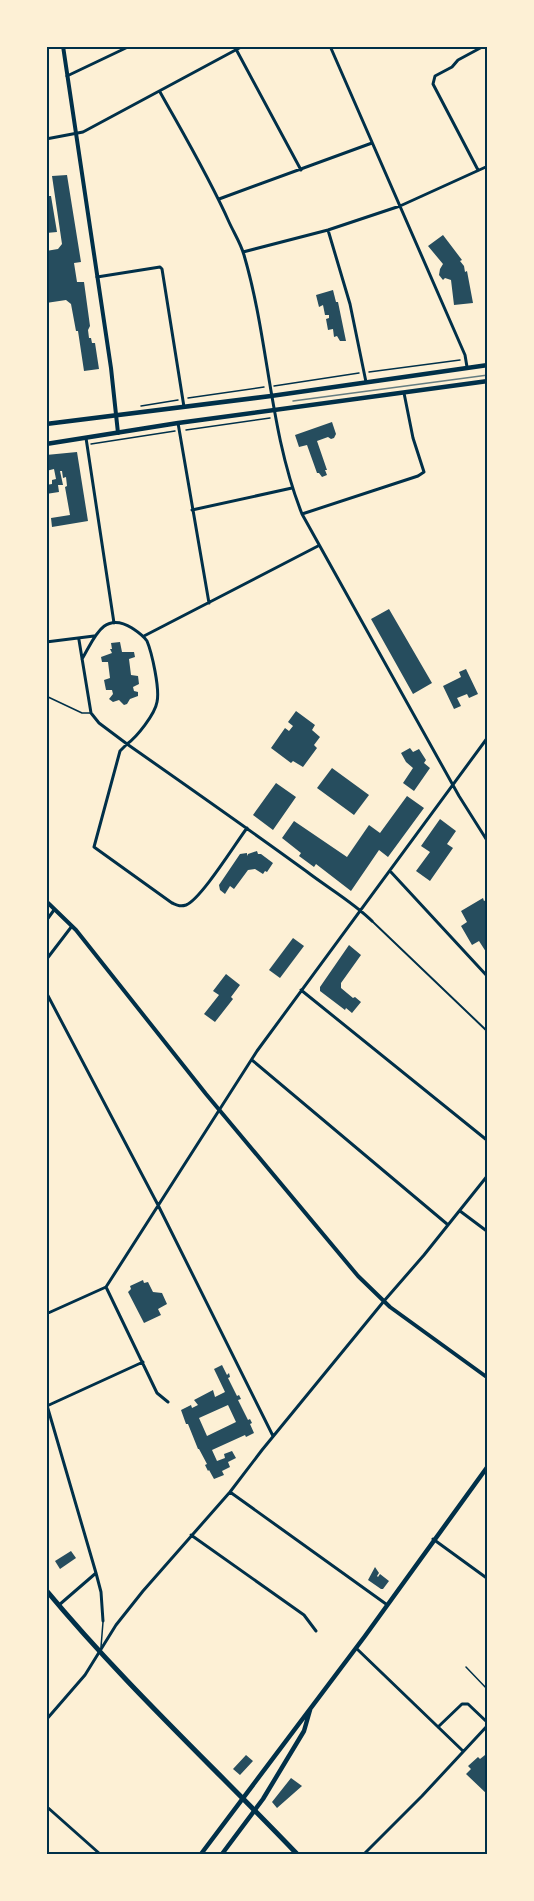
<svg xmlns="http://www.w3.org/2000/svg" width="534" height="1901" font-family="Lato,sans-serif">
  <rect width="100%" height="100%" fill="#fdf0d5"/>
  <!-- building -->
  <path fill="#264d5e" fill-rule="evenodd" d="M67,175L81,262L74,263L77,282H84L90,326L88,330L89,338H91L92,343H95L99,369L84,371L78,331H76L71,304L66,300L46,303V251L58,249L62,244L52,176Z
    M46,196H51L57,232L46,233Z
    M443,235L462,260L460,261L464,266L465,272L467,271L473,303L454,305L451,280L445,278L443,280L439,275L440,269L443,264L428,246Z
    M333,290L336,302H338L346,341H340L337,336L334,337L333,329L328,330L326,319L329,318V315H325L323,305L319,307L316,295Z
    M332,422L336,434L334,438L331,439L328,437L317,441L327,470H325L327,475L322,477L319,473H317L307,445L299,447L295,435Z
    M77,452L88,521L52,527L51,518L70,515L65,487L67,486L66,477L63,478L62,471H60L63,485H58L59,492L46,494V485L52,484V480L56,479L54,469L46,471V455Z
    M389,609L432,683L413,694L371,619Z
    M120,642L122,652H134L135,657L129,659L131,675L138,676L139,684L133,687L134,691L138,692V696L130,699L127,704L124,705L119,700L113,702L109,699L113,694L112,690H106L104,680L110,678L108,662H102L101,657L112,653L110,649H112L111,643Z
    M466,669L478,694L469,698L467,694L457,698L461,706L454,709L443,686L461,677L459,672Z
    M296,711L315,725L312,730L320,737L314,745L317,748L303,767L293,761L291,763L271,748L285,728L289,731L293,726L288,722Z
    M410,748L413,752L419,749L426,760L424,763L430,768L414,791L403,783L413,768L406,762L401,753Z
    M332,768L369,795L354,815L317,788Z
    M276,783L296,797L273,830L253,815Z
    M407,796L424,808L388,857L379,850L351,891L316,864L314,867L299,856L301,853L282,838L294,821L347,857L369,825L380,833Z
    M440,819L456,831L447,844L453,848L430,881L416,871L430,852L421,846Z
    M257,851L258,854H261L273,863L267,872L265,871L263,874L255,869L248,870L234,889L230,886L225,894L220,890L219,885L240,854L247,853V856L248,854Z
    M483,898L484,901L488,899V955L479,941L472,945L461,926L467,922L461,911Z
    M293,938L304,946L280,978L269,970Z
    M349,945L361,955L341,983V988L353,998L355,997L361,1002L352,1013L346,1008L345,1010L320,991V987Z
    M226,974L240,985L231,997L233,999L215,1022L204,1014L219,995L213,991Z
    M143,1280L144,1283L148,1282L153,1292L162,1293L167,1304L158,1309L161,1315L144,1323L128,1292L131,1289L130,1286Z
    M222,1365L227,1375L229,1373L230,1377L228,1378L237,1396L239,1395L241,1399L238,1400L248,1420L250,1419L252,1423L250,1424L254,1433L246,1437L245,1435L212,1450L217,1461L225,1458L224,1454L232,1451L236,1458L228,1462L230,1467L222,1471L224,1475L214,1479L209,1470L208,1471L205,1465L207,1464L199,1449H198L188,1424H186L181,1410L191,1405L192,1408L198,1405L194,1400L213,1390L215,1397L225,1392L214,1369ZM228,1405L236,1422L207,1436L199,1418Z
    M71,1551L76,1558L60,1569L55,1561Z
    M375,1567L379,1573L377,1576L378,1577L380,1574L389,1581L383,1589H381L368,1580Z
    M246,1755L253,1761L240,1775L233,1769Z
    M485,1755L488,1758V1795L466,1774L471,1769L468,1766L478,1757L480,1759Z
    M291,1778L302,1786L277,1808L272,1802Z"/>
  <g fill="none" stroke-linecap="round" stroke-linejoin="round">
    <!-- path -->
    <path stroke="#003049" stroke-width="1.5" d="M369,372L460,360
      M274,386L359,373
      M188,398L264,387
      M141,406L178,400
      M186,430L270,418
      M91,444L175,431"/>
    <!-- service -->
    <path stroke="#003049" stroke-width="1.5" d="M46,696L82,713H90
      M101,1647L103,1622
      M466,1667L488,1690"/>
    <!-- pedestrian -->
    <path stroke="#003049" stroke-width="2" d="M372,921L488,1032"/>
    <!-- minor -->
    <path stroke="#003049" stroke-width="3" d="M330,46L451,323L465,355L467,367
      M237,51L301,170
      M67,76L130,46
      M160,92C184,135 209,177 229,222C234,233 241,244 244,255C269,340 269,431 302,514L459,796L488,842
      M46,139L83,132L243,46
      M478,170L433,84L435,76L452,67L458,60L484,46
      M219,199L372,143
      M328,230L350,304L366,382
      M243,252L328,230L400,206L488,166
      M97,277L160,267L162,269L184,407
      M178,423L209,603
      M86,438L114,623
      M192,510L292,488
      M302,514L418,476L424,472L413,438L404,393
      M144,636L318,546
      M79,640L91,713L99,723L127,744C137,737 155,714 157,702C160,689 152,653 147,641C143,635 138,632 132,628C103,610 94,639 82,659
      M46,642L94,636
      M247,828C235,844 201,899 186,905C180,907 177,905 172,903L94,847L120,751L127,744C187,786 247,828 306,871C328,888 353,902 372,921
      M390,871L488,977
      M46,921L54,910
      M46,960L72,926
      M301,990L488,1141
      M46,992L158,1205L273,1436
      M252,1060L447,1224
      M460,1211L488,1232
      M106,1287L257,1051L488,737
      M106,1287L157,1393L168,1402
      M46,1314L106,1287
      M46,1402L96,1573L101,1592L103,1621
      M49,1405L143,1362
      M230,1492L386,1604
      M191,1535L304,1615L316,1631
      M433,1539L488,1579
      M59,1605L96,1573
      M356,1648L463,1751
      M46,1720L85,1675L116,1625L143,1591L230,1492L262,1450L384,1301L424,1255L488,1175
      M438,1727L462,1704H468L488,1723
      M46,1806L100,1854
      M364,1854L422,1796L488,1725"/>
    <!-- tertiary -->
    <path stroke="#003049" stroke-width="4" d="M63,46L111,368L118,433
      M46,901L76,930L206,1094L358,1276L390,1307L488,1378"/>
    <!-- secondary -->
    <path stroke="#003049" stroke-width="4.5" d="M46,424L271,396L488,365
      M46,444L178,423L488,381
      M201,1854L365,1636L488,1466
      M222,1854L263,1799L304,1731L310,1710"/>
    <!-- primary -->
    <path stroke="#003049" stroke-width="5" d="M46,1590C124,1684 213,1766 297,1854"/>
    <!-- tram -->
    <path stroke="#657d81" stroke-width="1.5" d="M293,401L488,375"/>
  </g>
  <!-- border -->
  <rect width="534" height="1901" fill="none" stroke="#fdf0d5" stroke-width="96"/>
  <rect x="48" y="48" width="438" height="1805" fill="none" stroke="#003049" stroke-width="2"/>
</svg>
